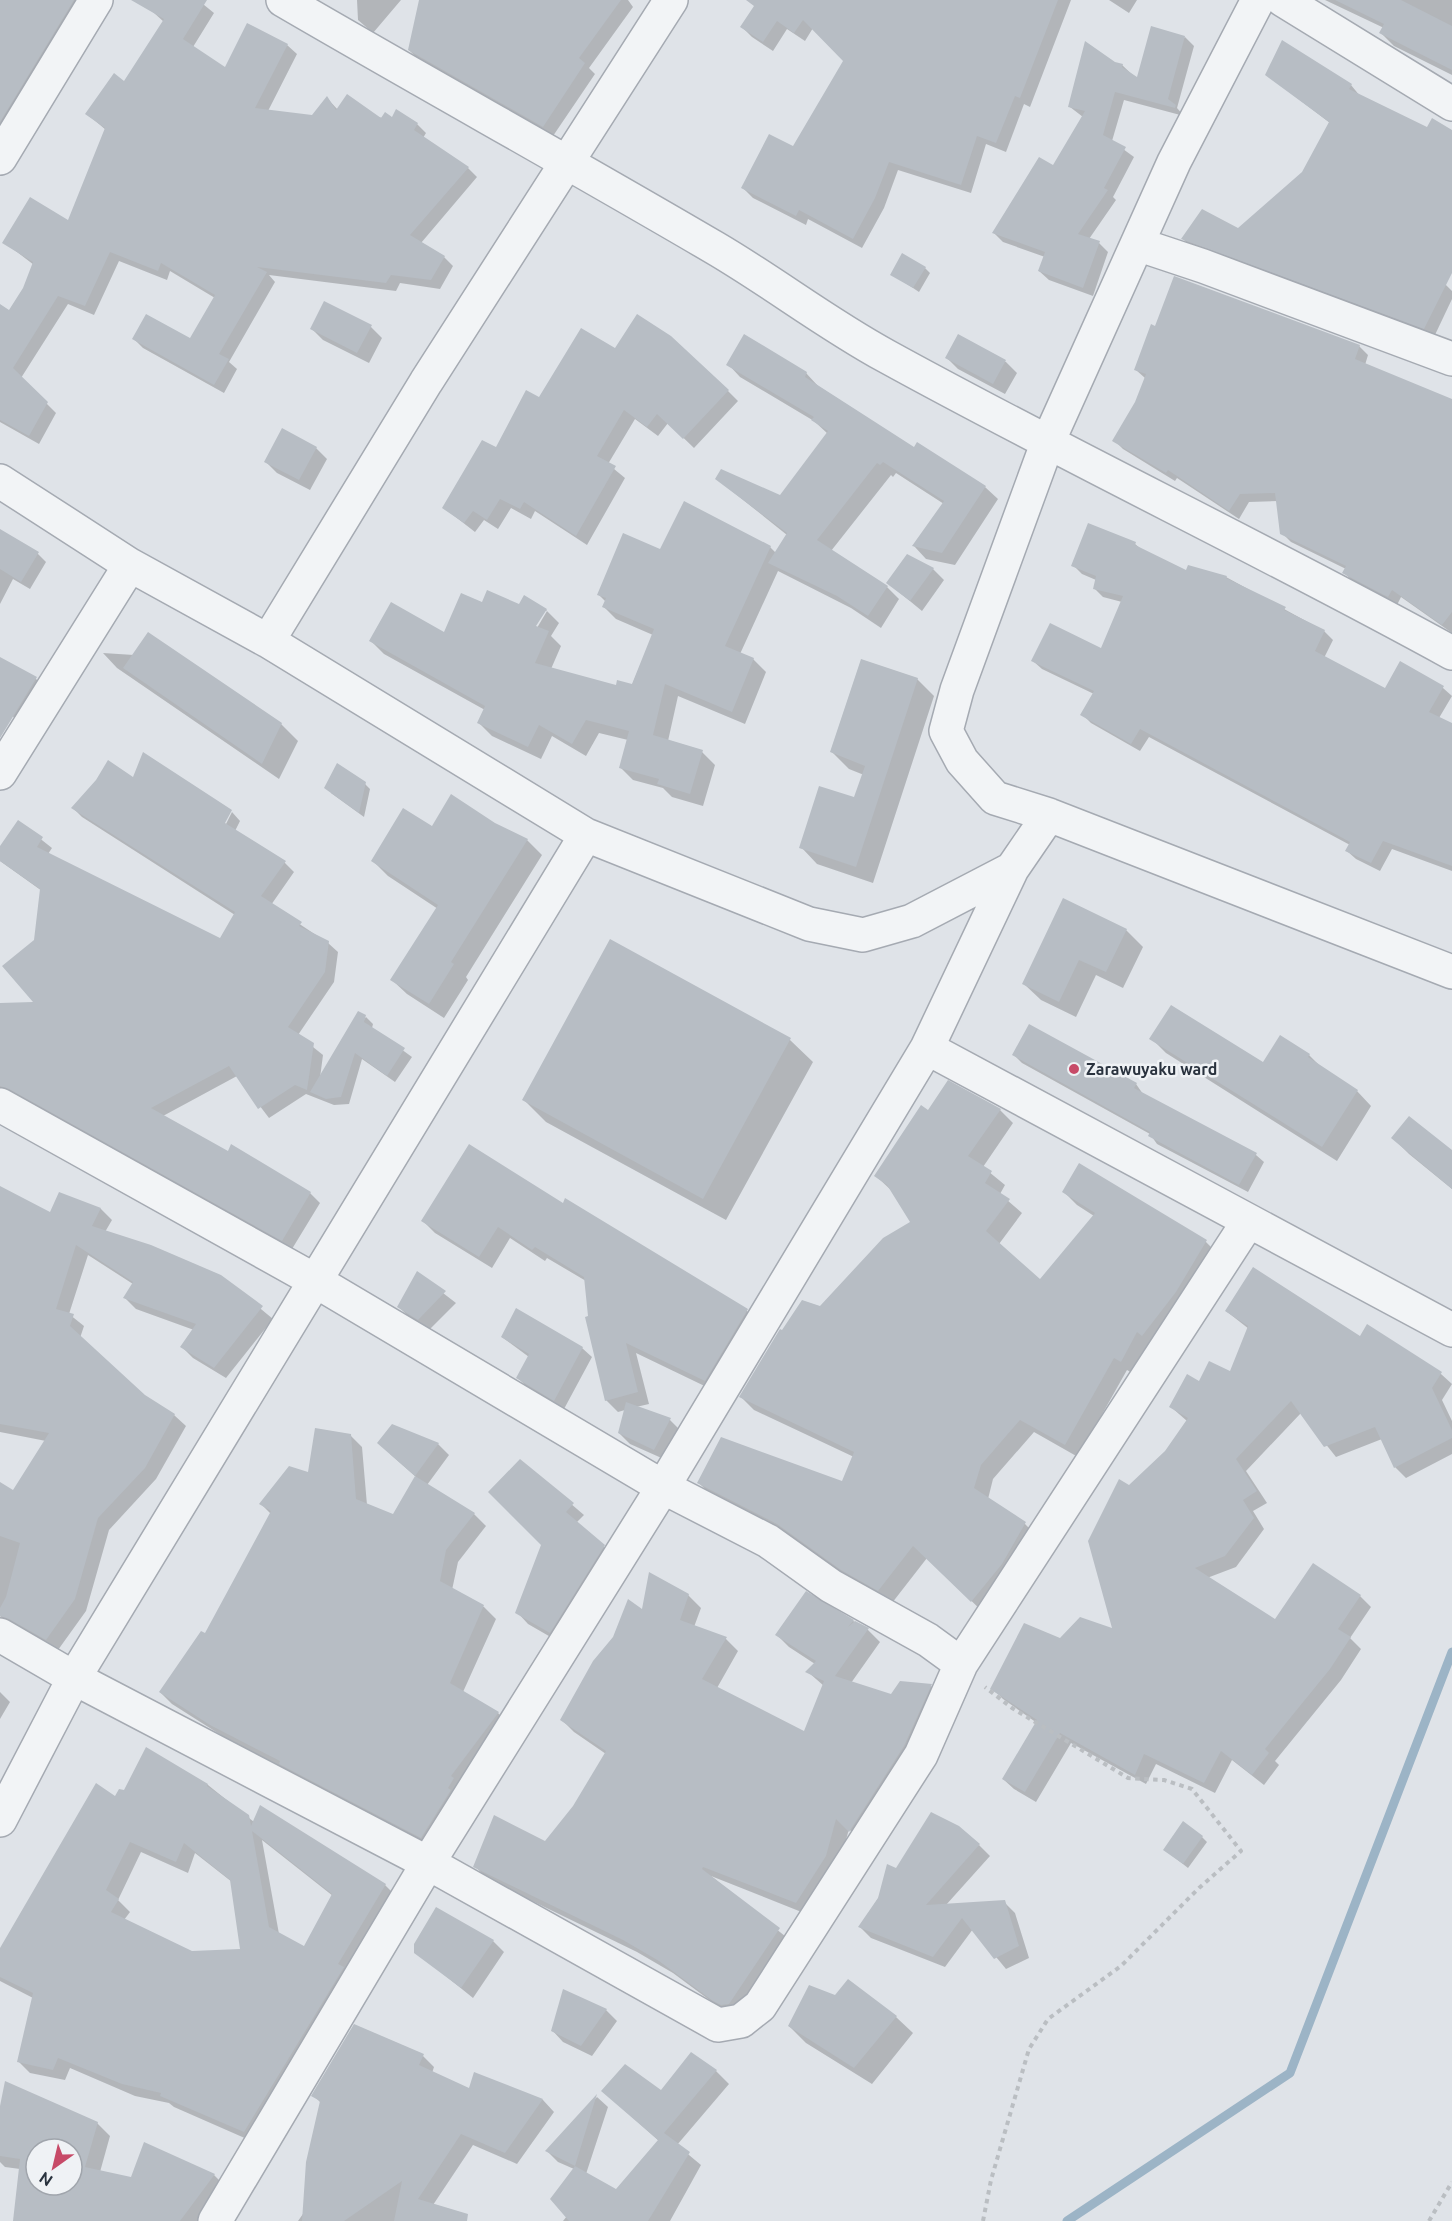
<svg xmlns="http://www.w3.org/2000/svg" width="1452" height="2221" font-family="Ubuntu,sans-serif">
  <rect width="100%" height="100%" fill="#dfe3e8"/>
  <!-- shadow -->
  <path fill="#0003" fill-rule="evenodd" d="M0,0H92L0,150Z
    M160,0H198L214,13L193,47L226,69L287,45L297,54L268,111L313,117L327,98L338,110L417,124L426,133L423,138L468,168L477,177L421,243L444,257L453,266L440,289L400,283L396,291L269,275L275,282L229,362L237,369L224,393L143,348L134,339L191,340L215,298L170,271L167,280L119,261L94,315L68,304L21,378L56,413L39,444L0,422V306L10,312L25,288L34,265L4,242L69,222L106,130L87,114L125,83L164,22L153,12Z
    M357,0H401L373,33L358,20Z
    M421,0H628L633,7L589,68L595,74L553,136L419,60L409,50Z
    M761,0H1071L1030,107L1024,104L1006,152L986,144L971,193L898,170L884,208L862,248L808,219L806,225L753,198L743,188L794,148L845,61L813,28L805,41L787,29L773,51L752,37L742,27Z
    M1109,0H1137L1129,13Z
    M1325,0H1452V75L1394,46L1381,33L1384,28Z
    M1185,37L1194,46L1177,108L1184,116L1124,100L1112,141L1134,157L1113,197L1116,200L1089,239L1099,243L1108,252L1093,296L1049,280L1039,271L1045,257L1003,242L994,233L1053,167L1083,117L1070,107L1114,63L1122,65L1138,80Z
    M1267,75L1351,85L1360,96L1427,129L1452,131V269L1445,284L1452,291V299L1434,337L1192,248L1183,239L1238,230L1303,173L1330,123Z
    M925,268L930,273L919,292L892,274Z
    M371,327L382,338L369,363L323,340L312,329Z
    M959,336L1006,362L1017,373L1005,394L958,369L947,358Z
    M1359,346L1368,355L1365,365L1452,400V633L1401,597L1397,605L1353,581L1344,573L1346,569L1291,542L1282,533L1278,501L1249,502L1239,519L1177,478L1175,481L1123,449L1114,440L1137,403L1145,378L1136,370Z
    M615,351L728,391L738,401L694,448L668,423L658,436L635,419L608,464L625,478L587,545L535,511L531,519L511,508L498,529L484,520L475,532L444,508L540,399Z
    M728,364L806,373L818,386L915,449L985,487L998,499L955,565L926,559L914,546L944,504L896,473L893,477L891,475L831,551L887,587L899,599L881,628L851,608L778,571L740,654L753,659L766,672L745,724L678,696L668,741L702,752L715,765L703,806L672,797L663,788L633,780L620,767L628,740L599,733L586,756L552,736L541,759L492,736L479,723L485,710L384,654L371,641L445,634L482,604L520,606L546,610L559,623L551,636L561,646L551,669L617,687L632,685L653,635L616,619L603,606L606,602L598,594L661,551L770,547L776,553L787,535L717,479L781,497L828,434L814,421L740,377ZM543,611H547L534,633L531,631Z
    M316,448L327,459L310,490L277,473L266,462Z
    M0,531L38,554L46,562L30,589L13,579L0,604Z
    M1135,544L1141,549L1187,572L1226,577L1324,631L1333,640L1324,658L1385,690L1401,663L1443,688L1452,696L1439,718L1452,724V871L1392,849L1380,871L1356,859L1347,851L1350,845L1149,737L1140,751L1091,723L1082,714L1094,694L1042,669L1033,661L1102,650L1122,602L1103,597L1094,588L1096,580L1082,574L1073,565Z
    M933,569L944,580L922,611L888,583Z
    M103,653L134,655L281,724L298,741L279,779L117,668Z
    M0,659L36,679L47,689L26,724L12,716L0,717Z
    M917,679L934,696L873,883L817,864L801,847L855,799L864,775L849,769L832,752Z
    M134,779L223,830L232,812L240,821L235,831L285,863L294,872L271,905L328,943L338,952L334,982L298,1035L323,1055L320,1078L366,1017L373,1024L372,1028L412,1057L395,1082L362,1059L349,1104L334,1105L306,1094L269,1118L237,1076L163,1116L228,1153L232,1146L310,1193L320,1203L292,1249L0,1093V1005L36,1003L35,940L42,891L0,861V848L19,822L52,848L48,854L221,940L235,915L82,817L73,808Z
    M365,784L370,789L364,817L331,793Z
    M494,824L527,840L542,855L466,977L468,980L444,1018L407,994L392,980L438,909L388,876L373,861L432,828Z
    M1126,930L1143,947L1123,988L1096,975L1076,1017L1041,1000L1024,984Z
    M611,941L790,1040L813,1062L726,1220L546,1122L524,1100Z
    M1151,1038L1264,1064L1309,1055L1324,1070L1357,1091L1371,1106L1337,1161L1166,1053Z
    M1014,1055L1136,1084L1143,1094L1256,1155L1264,1162L1248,1192L1157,1144L1150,1134L1022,1063Z
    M1000,1110L1013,1123L983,1167L1005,1185L1000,1194L1022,1213L999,1244L1040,1281L1094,1216L1077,1205L1064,1192L1206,1242L1219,1255L1134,1374L1127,1370L1078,1457L1034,1432L993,1479L988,1499L1025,1524L1038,1537L985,1614L927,1558L892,1603L856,1583L792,1537L712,1496L699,1483H843L854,1457L754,1410L741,1397L820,1307L912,1222L893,1192L876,1176L929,1112Z
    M1393,1138L1452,1152V1189L1409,1154Z
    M0,1187L51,1214L60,1194L101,1209L112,1220L105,1232L221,1276L273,1319L226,1378L193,1358L182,1347L194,1330L136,1309L125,1298L133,1284L88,1255L69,1314L84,1326L80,1338L144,1396L174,1415L186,1426L156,1479L109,1530L86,1611L58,1650L9,1625L0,1616V1484L13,1492L46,1441L0,1432Z
    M564,1205L747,1311L759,1323L717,1392L636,1353L649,1404L636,1407L670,1420L681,1431L666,1460L630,1444L619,1433L625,1410L618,1412L606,1400L590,1317L586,1281L547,1258L545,1261L510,1238L492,1268L435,1233L423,1221Z
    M417,1273L456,1303L429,1330L410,1318L399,1307Z
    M1226,1311L1360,1338L1441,1374L1452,1384L1442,1400L1452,1421V1454L1406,1478L1395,1467L1382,1439L1336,1457L1301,1413L1246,1471L1267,1503L1253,1511L1264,1529L1236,1567L1207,1578L1275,1621L1360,1596L1371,1607L1350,1638L1361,1649L1341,1680L1275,1761L1279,1765L1264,1785L1232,1760L1215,1793L1156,1764L1146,1784L1071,1743L1036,1802L1014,1789L1003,1779L1037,1723L1003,1699L992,1688L1060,1640L1115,1631L1130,1487L1166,1452L1187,1421L1171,1407L1200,1383L1230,1373L1249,1329Z
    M502,1337L582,1348L592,1357L564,1409L527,1387L518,1378L529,1357Z
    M350,1435L362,1447L367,1505L394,1516L416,1477L390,1454L438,1444L449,1455L427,1485L474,1514L486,1526L458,1562L452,1590L484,1607L496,1619L463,1692L498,1713L510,1725L434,1849L224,1737L172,1704L160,1692L206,1635L271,1514L261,1504L310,1474Z
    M521,1461L584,1515L576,1523L615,1557L561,1643L528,1624L517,1612L543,1545Z
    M807,1593L868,1630L880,1642L851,1683L892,1696L931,1686L943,1698L862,1843L849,1829L838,1869L809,1915L711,1876L791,1941L742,2016L727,2013L673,1973L637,1952L487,1879L475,1866L546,1843L575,1807L606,1754L574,1732L562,1720L643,1611L688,1595L701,1608L694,1627L726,1639L738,1651L717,1688L805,1733L824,1686L808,1672L815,1664L789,1647L777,1635Z
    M0,1692L10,1702L0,1719Z
    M147,1750L208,1785L254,1822L385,1885L397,1897L256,2143L174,2107L169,2103L135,2096L70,2068L65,2080L30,2073L18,2061L33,1998L0,1981V1953L116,1798L125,1792ZM262,1840L333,1896L305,1948L279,1934ZM141,1852L188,1873L195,1853L232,1882L242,1950L191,1953L124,1920L130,1912L118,1900Z
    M1202,1837L1207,1842L1188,1868L1165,1850Z
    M979,1845L990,1856L946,1905L1004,1902L1015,1913L1029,1958L1006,1969L973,1929L945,1967L871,1938L860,1927L896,1870Z
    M493,1941L504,1952L473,1998L416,1952Z
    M564,1992L606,2010L617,2021L592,2056L563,2042L552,2030Z
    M896,2017L913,2033L872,2084L806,2043L789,2026Z
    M691,2054L716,2071L729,2084L677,2145L701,2165L670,2221H563L567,2216L574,2169L558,2162L547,2151L597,2097L608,2107L586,2174L616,2191L659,2141L603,2091L662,2092Z
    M423,2056L434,2067L432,2073L469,2090L475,2074L543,2100L554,2112L517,2164L473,2145L433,2205L460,2221H298L305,2211L321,2103L313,2095Z
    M0,2114L97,2123L110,2136L100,2172L132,2179L214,2175L227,2188L205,2221H18L20,2169L5,2167L0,2162ZM36,2149H72V2185H36Z"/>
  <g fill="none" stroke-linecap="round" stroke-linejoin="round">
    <!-- stream -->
    <path stroke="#9cb4c6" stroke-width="9" d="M1067,2221L1290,2073L1452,1652"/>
  </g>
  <!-- building -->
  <path fill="#b7bdc4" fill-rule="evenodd" d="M0,0H74L0,122Z
    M131,0H207L183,39L225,67L247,23L288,44L255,108L312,115L327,96L336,110L347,94L381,118L385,112L392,117L396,109L418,123L414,130L469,167L410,235L445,256L431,280L391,275L386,283L257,267L267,272L219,354L229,359L214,385L132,339L146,314L190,338L215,295L161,263L158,271L110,252L85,306L58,296L13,368L48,402L29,436L0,420V304L9,310L23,288L33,262L2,243L30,197L68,220L105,128L85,114L114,73L124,81L164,19Z
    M419,0H621L579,58L585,63L543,127L408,50Z
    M746,0H1058L1020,98L1015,96L996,143L977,136L961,185L889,162L875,198L853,239L799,210L796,216L741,188L769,134L793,146L843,61L803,20L794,33L777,21L763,42L740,27L754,6Z
    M1335,0H1401L1452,26V70L1379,33L1384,24Z
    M1151,26L1185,36L1168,99L1176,105L1175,108L1115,92L1103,135L1126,147L1104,188L1108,190L1078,234L1100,241L1083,288L1038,271L1045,252L992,233L1039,157L1053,165L1085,111L1068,107L1085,41L1115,62L1123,64L1122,67L1137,77Z
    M1282,40L1352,84L1349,89L1427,127L1432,118L1452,130V273L1424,329L1181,239L1202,209L1238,228L1302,172L1329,122L1265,75Z
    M902,253L926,267L913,288L890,275Z
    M1174,276L1360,345L1355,359L1452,399V612L1442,625L1392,590L1388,597L1384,595L1342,573L1346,566L1280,534L1275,493L1240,494L1229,511L1168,470L1166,473L1112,441L1135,402L1146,374L1134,370L1151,324L1155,326Z
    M324,301L372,325L357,353L310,329Z
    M637,314L671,336L729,390L683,439L657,414L647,427L624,410L597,456L616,466L576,536L524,502L520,509L500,499L487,520L473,511L464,523L442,508L482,440L496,447L526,390L539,397L581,328L615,348Z
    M744,334L807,372L805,377L914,447L917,442L986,486L942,553L912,546L944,501L883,462L880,465L877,463L817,540L888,586L868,616L837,596L768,563L787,533L715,479L721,469L780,495L828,431L811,420L814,417L726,365Z
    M958,334L1006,360L993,384L945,358Z
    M282,428L317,447L299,480L264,462Z
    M684,501L771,546L725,646L754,658L732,712L665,684L653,735L703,750L690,794L657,784L659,779L619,768L629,731L586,720L572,744L539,725L528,747L477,723L485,706L369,641L391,602L444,632L461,593L482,602L487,590L519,604L524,595L547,609L536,626L549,631L535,663L616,685L617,680L632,684L654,629L602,607L606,598L597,595L623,533L660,549Z
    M1088,523L1136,542L1135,545L1186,570L1188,565L1227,576L1226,578L1286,607L1284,610L1325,630L1315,651L1385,688L1400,661L1444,686L1429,712L1452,723V866L1383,841L1371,863L1345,851L1350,842L1140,729L1131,744L1080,715L1094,691L1031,661L1050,623L1101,648L1123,596L1093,589L1096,576L1071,566Z
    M0,529L39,552L21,582L0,569Z
    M907,554L934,568L910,601L886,583Z
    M148,632L282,723L262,764L123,668Z
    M0,657L37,677L0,738Z
    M861,659L918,678L856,867L799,848L819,786L854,797L865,766L830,752Z
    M143,752L232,810L225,823L286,861L261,896L302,922L299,926L329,941L325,972L288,1027L314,1043L307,1090L295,1085L258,1109L229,1066L151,1108L228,1151L231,1144L311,1192L282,1241L9,1089L0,1086V1003L33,1002L2,966L34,940L40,889L0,861V846L18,820L43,837L37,847L220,938L235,912L71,808L96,780L108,760L133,777Z
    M337,763L366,782L359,813L324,788Z
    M451,794L495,823L528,839L451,962L454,964L429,1004L390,980L438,905L371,861L403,808L432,826Z
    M1063,898L1127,929L1106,972L1079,960L1059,1002L1022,984Z
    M610,939L791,1038L703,1199L522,1100Z
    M1171,1005L1263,1062L1280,1035L1310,1054L1308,1057L1358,1090L1322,1147L1149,1039Z
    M358,1011L366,1015L364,1022L405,1048L387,1076L355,1053L341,1097L326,1099L310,1092Z
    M1029,1024L1137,1083L1134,1088L1257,1153L1239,1185L1148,1136L1150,1132L1012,1055Z
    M948,1080L1001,1109L968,1156L992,1171L985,1183L1010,1199L986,1231L1040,1279L1095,1213L1062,1192L1079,1163L1207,1240L1176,1292L1142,1336L1137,1332L1121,1362L1114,1358L1065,1445L1020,1420L981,1465L974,1488L1026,1522L1002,1564L971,1602L913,1546L878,1591L841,1570L777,1524L697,1483L721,1437L842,1481L854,1452L739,1397L780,1329L782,1330L802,1300L820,1306L883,1238L910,1222L887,1185L874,1176L921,1105L928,1110Z
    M1409,1116L1452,1150V1189L1391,1138Z
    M469,1144L563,1203L565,1198L748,1309L705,1381L626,1343L638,1392L605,1401L585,1317L588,1316L584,1277L535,1247L532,1250L498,1227L479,1257L421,1221Z
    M0,1186L50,1212L59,1192L101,1208L92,1226L151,1245L221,1275L263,1306L214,1368L180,1347L196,1324L123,1298L133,1282L76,1245L56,1309L74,1314L70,1326L145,1395L175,1414L145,1468L98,1518L75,1599L46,1640L9,1619L0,1616V1608L6,1597L20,1543L0,1536V1482L13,1490L49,1433L0,1424Z
    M1253,1267L1360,1336L1367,1324L1442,1372L1432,1388L1452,1430V1438L1394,1468L1375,1427L1324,1447L1291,1401L1236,1459L1257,1491L1243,1500L1254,1518L1225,1556L1195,1568L1275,1619L1313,1563L1361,1595L1338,1629L1351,1637L1330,1669L1265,1749L1269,1753L1252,1775L1221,1751L1204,1783L1144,1754L1135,1775L1060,1733L1025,1792L1002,1779L1037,1720L990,1689L1024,1623L1060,1638L1080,1617L1112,1628L1088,1541L1119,1479L1129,1485L1165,1451L1188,1418L1169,1407L1187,1374L1199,1381L1209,1361L1230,1371L1248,1326L1225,1311Z
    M417,1271L446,1291L418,1320L397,1307Z
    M516,1308L583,1347L554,1401L516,1378L529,1354L501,1337Z
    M626,1402L671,1418L654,1450L618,1433Z
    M392,1424L439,1443L415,1476L377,1443Z
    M315,1428L351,1434L356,1499L393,1514L415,1476L475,1513L446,1550L440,1581L484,1605L450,1683L499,1712L451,1776L454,1778L448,1788L451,1790L421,1838L279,1764L280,1761L210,1725L159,1692L201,1631L205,1633L271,1511L259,1504L289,1466L308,1472Z
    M520,1459L574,1503L566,1512L605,1545L550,1633L515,1613L541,1545L488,1492Z
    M649,1572L689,1594L680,1620L727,1637L702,1679L804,1731L824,1681L805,1672L816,1661L775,1635L806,1591L854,1620L848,1627L855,1621L869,1628L835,1676L891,1694L900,1681L932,1684L904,1746L849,1832L836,1819L826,1856L796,1903L703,1867L702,1869L780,1928L729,2004L721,2005L713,2001L659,1961L623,1940L473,1867L494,1815L545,1841L573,1806L606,1751L560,1720L593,1661L613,1637L628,1599L642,1609Z
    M146,1747L208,1784L207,1786L249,1815L251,1826L260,1805L386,1884L338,1964L344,1967L244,2132L160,2096L161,2093L122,2084L58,2058L53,2070L17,2062L33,1993L0,1977V1948L96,1783L115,1796L119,1789L124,1790ZM252,1831L332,1894L304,1946L269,1927ZM130,1842L176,1862L184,1843L230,1880L240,1949L192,1951L111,1912L119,1899L106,1890Z
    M931,1812L959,1826L980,1844L926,1905L1005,1900L1019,1946L994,1959L962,1918L933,1957L858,1927L878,1898L887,1864L896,1868Z
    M1183,1821L1203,1836L1183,1864L1163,1850Z
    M436,1907L494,1940L461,1988L414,1953V1944Z
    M848,1979L897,2016L854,2068L788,2026L809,1985L835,1995Z
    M563,1989L607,2009L581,2046L551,2031Z
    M354,2024L424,2054L419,2065L469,2088L474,2072L543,2099L505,2153L461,2134L418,2199L468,2214L467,2221H394L402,2181L344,2221H302L306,2162L320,2101L311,2096Z
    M691,2052L717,2070L664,2133L690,2152L648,2221H569L550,2199L575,2166L616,2189L658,2140L601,2091L625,2064L661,2090Z
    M5,2081L98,2122L85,2167L131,2177L144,2142L215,2174L180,2221H13L20,2159L0,2156V2106ZM36,2149H72V2185H36Z
    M597,2094L575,2166L545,2151Z"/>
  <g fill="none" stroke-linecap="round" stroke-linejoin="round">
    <!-- minor casing -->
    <g stroke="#a5aab2" stroke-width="36">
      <path id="minor" d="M283,0C427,84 572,164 715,248C773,282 827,324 886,356C1073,459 1265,550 1452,653
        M1258,0L1174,162L1047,444L957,690L946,731L962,761L995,798L1049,815L1452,972
        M1283,0L1452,104
        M0,158L96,0
        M1137,244L1203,266L1452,359
        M0,481L130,565L268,641L586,835L809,924L863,935L912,921L1012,869L1049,815
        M268,641L426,382L671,0
        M0,773L130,565
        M927,1048L1452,1330
        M0,1105L314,1280L663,1487L768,1541L831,1586L928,1640L961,1664
        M0,1635L74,1678L428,1863L718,2025L741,2021L760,2006L921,1755L961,1664L1248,1222
        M0,1820L74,1678L586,835
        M215,2221L428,1863L663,1487L927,1048L1012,869"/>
    </g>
    <!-- path -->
    <path stroke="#babec2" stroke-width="4" stroke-dasharray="4.5 4.5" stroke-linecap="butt" d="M983,2221L991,2180L1029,2049L1048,2019L1121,1966L1199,1888L1241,1851L1192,1789L1164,1780L1128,1778L1012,1708L985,1687
      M1429,2221L1452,2182"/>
    <!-- minor -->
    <use href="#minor" stroke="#f2f4f6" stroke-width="33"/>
  </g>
  <!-- markers -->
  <circle fill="#c74a68" stroke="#eff2f5" stroke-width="2" cx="1074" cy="1069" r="6"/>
  <g text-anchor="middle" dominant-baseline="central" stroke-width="5" stroke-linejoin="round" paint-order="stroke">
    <!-- poi labels -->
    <g font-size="16" font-weight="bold" fill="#29323e" stroke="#eff2f5" text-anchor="start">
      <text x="1086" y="1069">Zarawuyaku ward</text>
    </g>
  </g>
  <!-- north arrow -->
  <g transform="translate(54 2167) rotate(214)"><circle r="28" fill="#eff2f5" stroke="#a0a5ac" stroke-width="1.5"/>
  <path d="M0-4.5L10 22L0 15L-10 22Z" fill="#c74a68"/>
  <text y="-9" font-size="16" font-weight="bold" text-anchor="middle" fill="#29323e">N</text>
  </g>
</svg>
